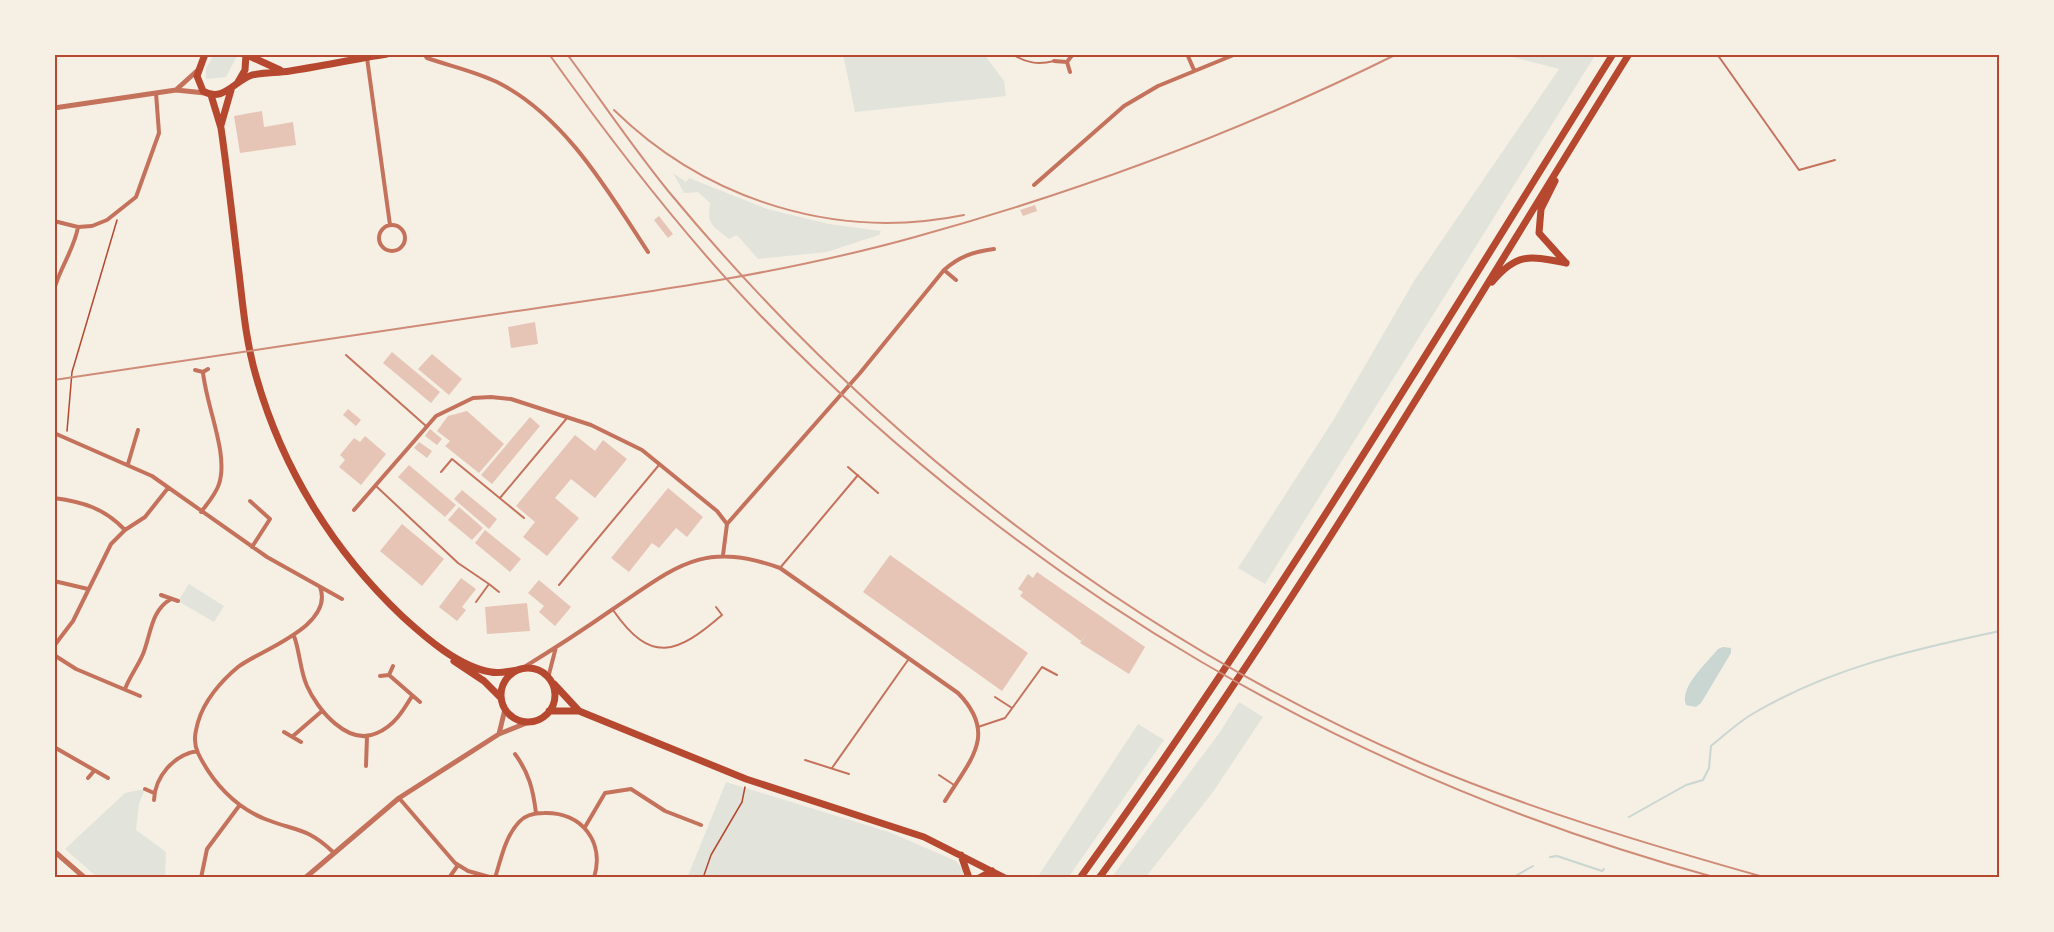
<svg xmlns="http://www.w3.org/2000/svg" width="2054" height="932" font-family="Figtree,sans-serif">
  <rect width="100%" height="100%" fill="#f6efe4"/>
  <!-- green -->
  <path fill="#e2e4dc" d="M238,54L226,77L206,79V68L214,55Z
    M843,54H984L1004,81L1006,96L855,112Z
    M1501,54H1596L1265,584L1238,568L1334,419L1414,281L1559,69Z
    M673,173L686,182L689,178L767,209L829,224L881,231L879,235L827,252L758,259L737,235L729,239C712,225 707,226 710,203L698,192L684,193Z
    M189,584L224,606L214,622L178,601Z
    M1239,702L1263,717L1213,792L1145,878H1111L1220,732Z
    M1138,724L1164,740L1068,878H1037Z
    M726,782L889,832L956,861L963,870V878H687Z
    M145,789L139,804L136,830L166,852L165,878H98L65,849L125,793Z"/>
  <!-- water -->
  <path fill="#c9d6d2" d="M1723,647L1731,648V653L1701,703L1696,707L1686,705C1679,687 1707,663 1718,649Z"/>
  <g fill="none" stroke-linecap="round" stroke-linejoin="round">
    <!-- stream -->
    <path stroke="#c9d6d2" stroke-width="2" d="M1629,817L1686,785L1703,780L1709,768L1711,746C1725,735 1738,722 1754,713C1830,668 1915,649 2000,631
      M1550,857L1557,856L1602,871L1604,869
      M1386,877L1393,878
      M1512,878L1533,866"/>
  </g>
  <!-- building -->
  <path fill="#e6c5b7" d="M262,111L264,127L293,122L296,145L240,153L234,116Z
    M1035,205L1037,211L1023,216L1020,210Z
    M659,216L673,234L668,238L654,220Z
    M535,322L538,344L511,348L508,327Z
    M392,352L440,392L431,403L383,363Z
    M432,354L462,379L449,395L418,369Z
    M348,409L361,420L356,426L343,415Z
    M467,411L504,444L479,473L445,446L450,441L437,431L448,416Z
    M530,417L540,426L492,484L481,475Z
    M430,429L442,439L437,445L425,436Z
    M575,435L595,451L603,440L627,459L595,498L571,479L555,498L579,518L547,556L523,537L535,522L516,506Z
    M365,436L386,454L361,485L339,467L345,460L340,455L354,438L360,442Z
    M419,442L432,451L427,458L414,448Z
    M409,465L456,505L445,517L398,477Z
    M668,488L703,517L687,537L676,528L659,548L652,543L629,572L611,558Z
    M462,490L497,519L489,529L454,499Z
    M459,507L483,528L472,540L448,520Z
    M402,524L444,559L422,586L380,551Z
    M485,530L521,559L510,572L475,543Z
    M890,555L1028,653L1002,691L863,592Z
    M1037,572L1145,647L1129,674L1080,643L1086,635L1081,641L1020,596L1023,592L1018,589L1028,574L1033,578Z
    M461,578L476,589L462,607L466,610L457,621L439,607Z
    M539,580L571,607L555,626L539,612L544,606L528,593Z
    M527,603L530,631L487,634L485,607Z"/>
  <g fill="none" stroke-linecap="round" stroke-linejoin="round">
    <!-- path -->
    <path stroke="#b5482f" stroke-width="1.5" d="M67,431L72,372L117,220
      M703,878L711,855L742,802L745,787"/>
    <!-- service -->
    <path stroke="#c5725c" stroke-width="2" d="M1012,54C1026,63 1038,65 1054,61
      M1717,54L1799,170L1835,160
      M346,355L426,426
      M848,467L878,493
      M441,472L452,459L524,518
      M376,486L458,563L489,584
      M500,498L567,418
      M780,568L858,475
      M559,585L659,465
      M476,602L489,584L499,592
      M613,610C651,665 677,654 722,615L716,607
      M995,697L1012,708
      M978,727L1005,718L1042,667L1057,675
      M805,760L849,774
      M832,768L908,660
      M939,775L954,785"/>
    <!-- minor -->
    <path stroke="#c5725c" stroke-width="4" d="M424,54L427,58C450,66 474,71 497,82C565,116 608,191 648,252
      M1187,54L1194,70
      M367,58L390,225
      M1054,61L1067,62L1070,72
      M1067,62L1073,54
      M1034,185L1124,106L1158,86L1236,54
      M54,221L78,227L92,226L107,220L136,197L159,133L156,93
      M379 238a13 13 0 1 1 26 0a13 13 0 1 1-26 0Z
      M944,270L956,280
      M54,290C60,267 74,250 78,227
      M195,370L203,372L208,369
      M54,433L152,476L267,557L342,599
      M128,464L138,430
      M54,498C83,502 104,508 125,530
      M250,501L270,519L252,547
      M354,510L436,416L473,398L491,397L511,399L591,425L642,450L717,511L727,524
      M201,512C207,504 216,494 219,484C229,454 206,406 203,372
      M723,555L727,524L860,373L944,270C960,256 973,252 994,249
      M54,581L88,589
      M320,587C335,626 260,650 238,667C221,681 204,701 198,722C195,733 193,742 198,753C212,782 235,807 265,819C295,831 307,827 333,852
      M161,595L178,601
      M294,636C300,652 300,671 307,686C317,709 348,747 377,733C394,726 403,711 412,696
      M54,646L73,621L111,544L125,530L145,517L168,488
      M54,655L76,669L140,696
      M521,669C552,650 583,630 613,609C676,567 702,540 780,568L958,693C999,735 969,761 945,801
      M389,675L420,702
      M380,676L389,675L393,666
      M548,678L556,647
      M125,689C130,676 138,666 143,654C151,634 151,610 171,599
      M284,732L301,742
      M293,736L322,711
      M54,747L108,778
      M515,754C529,773 533,789 536,813
      M366,766L367,736
      M88,778L94,771
      M145,789L154,793
      M399,798L455,863L468,871L493,878
      M154,800C155,776 174,755 197,751
      M585,827L605,793L631,789L665,811L701,825
      M201,878L207,849L239,806
      M449,878L458,865
      M495,878C501,859 505,837 519,822C525,815 536,813 544,813C582,812 605,842 594,878"/>
    <!-- tertiary -->
    <path stroke="#c5725c" stroke-width="5" d="M177,89L198,70
      M54,108L176,90L205,93
      M499,734L505,709
      M54,851L85,878
      M305,878L399,798L499,734L529,722"/>
    <!-- trunk -->
    <path stroke="#b5482f" stroke-width="7" d="M205,54L197,76L203,91C223,103 234,81 252,75C265,72 277,73 290,71C322,66 355,59 387,54
      M247,55L280,70
      M238,82L245,70L246,54
      M211,95L221,128C228,176 233,225 239,273C243,307 246,342 256,376C282,468 333,551 403,617C426,638 459,667 491,672C499,674 509,671 518,670
      M221,125L231,90
      M1555,181L1541,209L1539,233L1566,263
      M1492,282C1517,252 1530,256 1566,263
      M454,661L484,681L501,698
      M501 695a27 27 0 1 1 54 0a27 27 0 1 1-54 0Z
      M554,684L579,711
      M549,711H579L746,779L924,837L1005,878
      M961,855L969,878
      M979,878L992,871
      M1080,878C1272,612 1439,332 1613,54
      M1099,878C1292,614 1456,332 1629,54"/>
    <!-- rail -->
    <path stroke="#cf8b77" stroke-width="2" d="M549,54C614,145 683,235 761,316C1026,588 1350,778 1717,878
      M567,54C601,100 633,148 669,192C871,436 1128,637 1419,762C1532,810 1650,845 1767,878
      M614,110C707,201 837,241 964,215
      M54,380C208,357 363,334 517,311C650,292 786,273 915,237C1082,191 1242,131 1397,54"/>
  </g>
  <!-- border -->
  <rect width="2054" height="932" fill="none" stroke="#f6efe4" stroke-width="111"/>
  <rect x="56" y="56" width="1942" height="820" fill="none" stroke="#b5482f" stroke-width="2"/>
</svg>
